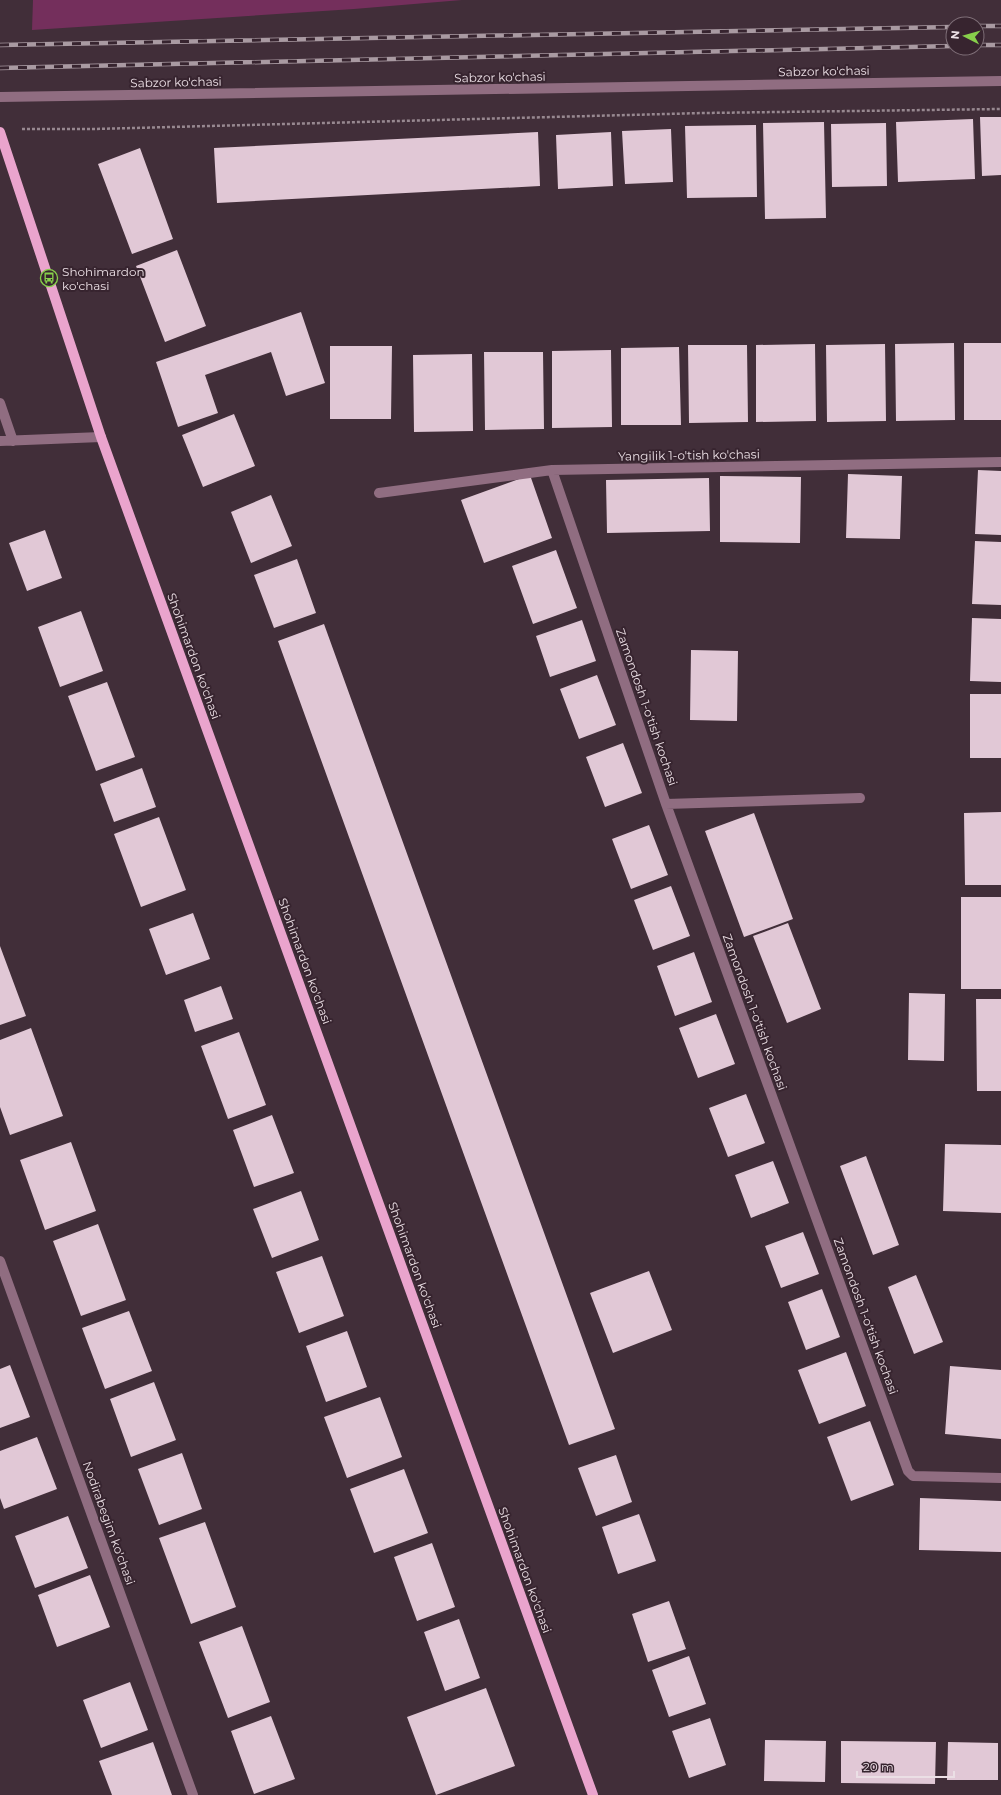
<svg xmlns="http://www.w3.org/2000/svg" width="1001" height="1795" font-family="Montserrat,sans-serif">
  <rect width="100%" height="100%" fill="#412e39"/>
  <!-- green -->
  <path fill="#742f5c" d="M33,0H462L354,9L32,30Z"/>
  <!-- building -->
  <path fill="#e1c8d6" d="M980,117H1001V175L982,176Z
    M973,119L975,179L898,182L896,122Z
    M824,122L826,218L765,219L763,123Z
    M886,123L887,186L832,187L831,124Z
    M756,125L757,197L687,198L685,126Z
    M671,129L673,182L625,184L622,131Z
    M538,132L540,186L217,203L214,148Z
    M611,132L613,186L558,189L556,135Z
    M140,148L173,239L132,254L98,164Z
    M177,250L206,326L165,342L136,266Z
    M301,312L325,383L286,396L271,352L205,375L218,413L178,427L156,362Z
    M954,343L955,420L896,421L895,344Z
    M964,343H1001V420H964Z
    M815,344L816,421L756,422V345Z
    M885,344L886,421L827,422L826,345Z
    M688,345H747L748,422L689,423Z
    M330,346H392L391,419H330Z
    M679,347L681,425H621V348Z
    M611,350L612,427L552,428V351Z
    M484,352H543L544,429L485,430Z
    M472,354L473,431L414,432L413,355Z
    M234,414L255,466L203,487L182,435Z
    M978,470L1001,471V535L975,534Z
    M848,474L902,476L900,539L846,538Z
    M530,475L552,538L484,563L461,500Z
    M720,476L801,477L800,543L720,542Z
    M709,478L710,531L607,533L606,480Z
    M271,495L292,546L251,563L231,512Z
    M45,530L62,578L27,591L9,543Z
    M975,541L1001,542V605L972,604Z
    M556,550L577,608L533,624L512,566Z
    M297,559L316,613L274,628L254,575Z
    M81,611L103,671L60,687L38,627Z
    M972,618L1001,619V682L970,681Z
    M582,620L596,661L550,677L536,636Z
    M324,624L615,1429L569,1445L278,641Z
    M691,650L738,651L737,721L690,720Z
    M597,675L616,725L579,739L560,689Z
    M107,682L135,757L96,771L68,696Z
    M970,694H1001V758H970Z
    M623,743L642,793L605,807L586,757Z
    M142,768L156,807L114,822L100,784Z
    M1001,812V885H965L964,813Z
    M754,813L793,919L744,937L705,831Z
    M159,817L186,890L141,907L114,834Z
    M649,825L668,875L631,889L612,839Z
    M671,886L690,936L653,950L634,900Z
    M961,897H1001V989H961Z
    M193,913L210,959L166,975L149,929Z
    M788,923L821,1009L787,1023L753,936Z
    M0,946L26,1016L0,1025Z
    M694,952L712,1002L675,1016L657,966Z
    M221,986L233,1019L195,1032L184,1000Z
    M909,993L945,994L944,1061L908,1060Z
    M976,999H1001V1091H977Z
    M716,1014L735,1064L698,1078L679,1028Z
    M31,1028L63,1116L10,1135L0,1107V1040Z
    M239,1032L266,1105L228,1119L201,1046Z
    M746,1094L765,1143L728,1157L709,1108Z
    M272,1115L294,1173L254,1187L233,1130Z
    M71,1142L96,1211L45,1230L20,1160Z
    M945,1144L1001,1145V1213L943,1211Z
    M866,1156L899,1245L873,1255L840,1166Z
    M773,1161L789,1203L751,1218L735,1175Z
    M301,1191L319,1240L272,1258L253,1209Z
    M98,1224L126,1300L81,1316L53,1241Z
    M803,1232L819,1274L781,1288L765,1246Z
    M322,1256L344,1316L299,1333L276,1272Z
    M649,1271L672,1330L613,1353L590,1293Z
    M916,1275L943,1342L914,1354L888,1287Z
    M822,1289L840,1337L806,1350L788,1302Z
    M129,1311L152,1371L105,1389L82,1328Z
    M347,1331L367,1387L326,1402L306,1346Z
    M846,1352L866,1406L819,1424L798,1370Z
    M10,1365L30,1417L0,1428V1369Z
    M950,1366L1001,1370V1439L945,1434Z
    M154,1382L176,1440L131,1457L110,1399Z
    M380,1397L402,1457L347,1478L324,1417Z
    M870,1421L894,1485L851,1501L827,1437Z
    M37,1437L57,1489L4,1509L0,1498V1451Z
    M182,1453L202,1509L159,1525L138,1469Z
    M616,1455L632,1502L596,1516L578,1468Z
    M404,1469L428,1533L374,1553L350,1489Z
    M920,1498L1001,1501V1552L919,1550Z
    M639,1514L656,1561L618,1574L602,1527Z
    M68,1516L88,1568L35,1588L15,1536Z
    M205,1522L236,1607L191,1624L159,1538Z
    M432,1543L455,1607L417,1621L394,1557Z
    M90,1575L110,1627L57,1647L38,1595Z
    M669,1601L686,1649L648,1662L632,1614Z
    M459,1619L480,1678L445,1691L424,1632Z
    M242,1626L270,1702L228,1718L199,1642Z
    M689,1656L706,1704L669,1717L652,1670Z
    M130,1682L148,1730L101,1748L83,1700Z
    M486,1688L515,1766L436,1795L407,1717Z
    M271,1716L295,1779L254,1794L231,1731Z
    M710,1718L726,1765L689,1778L672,1731Z
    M765,1740L826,1741L825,1782L764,1781Z
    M841,1741L936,1742L935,1784L841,1783Z
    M153,1742L172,1795H112L99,1761Z
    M948,1742L998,1743V1780H947Z"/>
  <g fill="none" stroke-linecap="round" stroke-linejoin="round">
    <!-- path -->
    <path stroke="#978890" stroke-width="2.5" stroke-dasharray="3 2" stroke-linecap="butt" d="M22,129H95L704,113L1001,109"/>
    <!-- minor -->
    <path stroke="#906d81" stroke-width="10" d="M0,97L1001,81
      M0,403L13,441
      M0,441L101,437
      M552,470L666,804L908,1471L913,1476L1001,1478
      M379,493L552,470L1001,462
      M666,804L860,798
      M0,1261L193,1795"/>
    <!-- major -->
    <path stroke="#eaa4cd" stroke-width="10" d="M0,132L101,437L593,1795"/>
    <!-- rail casing -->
    <g stroke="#a99aa2" stroke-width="4.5">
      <path id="rail" d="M977,26H1001
        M0,45L953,27
        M977,45H1001
        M0,68L953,46"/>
    </g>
    <!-- rail -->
    <use href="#rail" stroke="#37242f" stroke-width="3" stroke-dasharray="9" stroke-linecap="butt"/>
  </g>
  <!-- icons -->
  <defs>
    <g id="bus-ring" transform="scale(0.9)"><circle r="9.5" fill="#37242f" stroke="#87cf4b" stroke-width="1.5"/><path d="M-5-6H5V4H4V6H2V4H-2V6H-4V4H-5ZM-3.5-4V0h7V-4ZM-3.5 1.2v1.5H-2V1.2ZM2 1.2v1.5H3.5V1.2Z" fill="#87cf4b"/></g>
  </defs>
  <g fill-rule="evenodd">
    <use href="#bus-ring" x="49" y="278"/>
  </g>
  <g text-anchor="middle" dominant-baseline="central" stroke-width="4" stroke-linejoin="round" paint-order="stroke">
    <!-- street labels -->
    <g font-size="12" fill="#ebdfe5" stroke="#37242f">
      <text transform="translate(824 71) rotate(-1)">Sabzor ko'chasi</text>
      <text transform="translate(500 77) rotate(-1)">Sabzor ko'chasi</text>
      <text transform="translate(176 82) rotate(-1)">Sabzor ko'chasi</text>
      <text transform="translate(689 455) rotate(-1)">Yangilik 1-o'tish ko'chasi</text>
      <text transform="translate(194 656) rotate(70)">Shohimardon ko'chasi</text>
      <text transform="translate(647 707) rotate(71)">Zamondosh 1-o'tish kochasi</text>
      <text transform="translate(305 961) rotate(70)">Shohimardon ko'chasi</text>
      <text transform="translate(755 1012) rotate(70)">Zamondosh 1-o'tish kochasi</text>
      <text transform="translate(415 1265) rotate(70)">Shohimardon ko'chasi</text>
      <text transform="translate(866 1316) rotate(70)">Zamondosh 1-o'tish kochasi</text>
      <text transform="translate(109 1523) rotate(70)">Nodirabegim ko'chasi</text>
      <text transform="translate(525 1570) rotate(70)">Shohimardon ko'chasi</text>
    </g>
    <!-- poi labels -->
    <g font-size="12" fill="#ebdfe5" stroke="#37242f" text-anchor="start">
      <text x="62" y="271">Shohimardon<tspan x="62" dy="14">ko'chasi</tspan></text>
    </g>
  </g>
  <!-- north arrow -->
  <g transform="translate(965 36) rotate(276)"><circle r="19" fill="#37242f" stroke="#7f6f78"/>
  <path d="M0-3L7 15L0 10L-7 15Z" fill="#87cf4b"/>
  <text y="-6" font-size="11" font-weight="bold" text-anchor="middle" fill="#ebdfe5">N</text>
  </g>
  <!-- scale -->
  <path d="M857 1771v6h97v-6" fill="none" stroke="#ebdfe5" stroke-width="2"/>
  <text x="863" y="1771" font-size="12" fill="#ebdfe5" stroke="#37242f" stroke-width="3" paint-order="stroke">20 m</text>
</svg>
